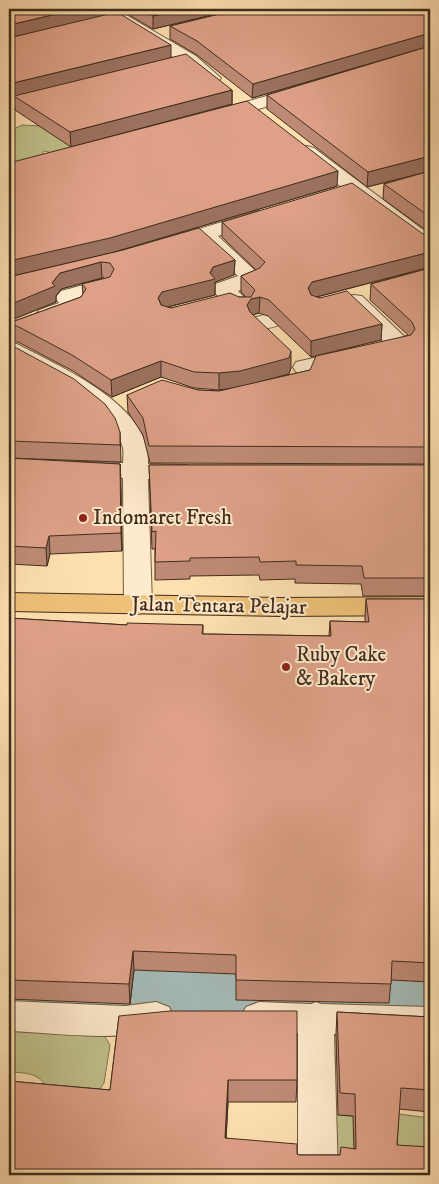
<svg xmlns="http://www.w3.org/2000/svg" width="439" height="1184" font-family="'IM FELL DW Pica',serif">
  <rect width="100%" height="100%" fill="#fddfb0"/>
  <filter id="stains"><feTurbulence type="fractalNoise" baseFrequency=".004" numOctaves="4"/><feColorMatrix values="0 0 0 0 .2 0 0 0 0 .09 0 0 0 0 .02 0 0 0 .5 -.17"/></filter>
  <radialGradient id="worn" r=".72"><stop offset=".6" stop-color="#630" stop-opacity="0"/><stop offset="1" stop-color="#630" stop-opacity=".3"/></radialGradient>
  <!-- green -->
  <path fill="#c0c18b" stroke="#807754" d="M46,124L101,135L103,139L52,153L45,151L43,152V156L9,166V131L22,125L40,126Z
    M321,1023L338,1035L331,1114L377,1119L398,1127L399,1114L430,1118V1167L324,1161Z
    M26,1027L104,1035L110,1045L104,1083L99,1090L52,1098C42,1074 33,1073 9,1072V1034Z"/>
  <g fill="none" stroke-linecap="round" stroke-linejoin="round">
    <!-- river -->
    <path fill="#a4bab6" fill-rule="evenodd" d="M9,948L430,973V1039L9,1012Z"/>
    <!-- minor casing -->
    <g stroke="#705a41" stroke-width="2">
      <path id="minor" d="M97,9H116L196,56L221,78L218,82H206L184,64L99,12Z
        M302,86L308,87L311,91L308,95L216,121L210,120L207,116L210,112Z
        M50,90L56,91L59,95L56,99L9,110V100Z
        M307,146L314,148L430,235V250L423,248L300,156L298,152L300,148Z
        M258,211L265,213L268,217L265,221L218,236L263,278L259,282L238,291L253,306L250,311C234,314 221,301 212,289L215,284L238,276L200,241L170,250L163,248L160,244L163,240Z
        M102,280L110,281L113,286L110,291L80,299L85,305C77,316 52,323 39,320L36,315L39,310L59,303L55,298L61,291Z
        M354,295L362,296L408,340L411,345L408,350L304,374L296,372L293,367L296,362L384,342L343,301L346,296Z
        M278,311L286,313L289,318C282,327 264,330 253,328L250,323L253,318Z
        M9,342L17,344C57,365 138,400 147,449C148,453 148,459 148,464L186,465L195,468L199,473L195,478L186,481L148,479L152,605L148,611L138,614L128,611L124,605L123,478L9,474V460L123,463C123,458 124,452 123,448C114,405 43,376 9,358Z
        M9,1001L125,1006L156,1002L169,1007L174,1017L169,1027C123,1043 58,1033 9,1031Z
        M259,1002L311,1004L316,1002L321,1004L430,1007V1037L334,1034L338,1175H298V1033L259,1032L246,1027L241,1017L246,1007Z"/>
    </g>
    <!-- major casing -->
    <g stroke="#412d1c" stroke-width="2">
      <path id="major" d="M9,593L281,598L430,597V615L281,616L9,611Z"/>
    </g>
    <!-- minor -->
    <use href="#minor" fill="#feeacc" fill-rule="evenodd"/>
    <!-- major -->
    <use href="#major" fill="#eec078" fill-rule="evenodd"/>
  </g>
  <!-- wall -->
  <path fill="#bf8a75" stroke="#412d1c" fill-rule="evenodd" d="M9,9H103V15L171,58L232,90V104L71,147L15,110L14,97L9,98Z
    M119,9H261L249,11H228L153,29Z
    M263,9H430V171L367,187L267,109V95L429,46L252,98L197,55L170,39V26L228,12H250Z
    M430,171V233L383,199L384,184Z
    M337,186L111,253L235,260L234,275L215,282V295L168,307L171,308L239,297H246L241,292V276L256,270L222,237V222L423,234L430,236V464L150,463L143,435L128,412L127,395L198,390L219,391L231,388L219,390L194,388L161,377L112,397L73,371L18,342L9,341V323L81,297L83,294L82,284L104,278H102L61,289L56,296V302L9,321V277ZM430,267L371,284L370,300L408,335L310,370L264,381L289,374L291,368L253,315L259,313L268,316L311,357L381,340L382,324L317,297Z
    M9,344L120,432L121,462L9,458L120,464L122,551L50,554L47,566L9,564Z
    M149,465H430V596H363L361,584L295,583V579L260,580L259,575L190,576V579L155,580V549H152Z
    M366,599H430V982L391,980L389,1003L236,1000V974L134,970L130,1004L9,999V618L127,625H203V634L329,636L330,621L365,622V617Z
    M337,1012L430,1017V1112L399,1109L397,1145L430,1175L9,1173V1081L110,1090L119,1016L297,1080L296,1102H228L226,1138L297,1154L299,1155H340L354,1149L353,1116L338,1115L336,1034Z"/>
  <!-- shaded-wall -->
  <path fill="#9b715f" stroke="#412d1c" d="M78,9H103V16L9,38V25Z
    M183,9H228V11L153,29V16Z
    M249,9H261L249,11Z
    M430,33V46L252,98L253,84Z
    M171,45V58L9,98V84Z
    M232,90V104L71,147L70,132Z
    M430,156V171L367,187L368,172Z
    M338,171L337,186L111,253L9,277V261Z
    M430,252V267L312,298L308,288L312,282Z
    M235,260L234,275L215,282V295L163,308L158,298L162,292L210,273L213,267Z
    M101,262L102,278L61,289L56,296V302L9,321V305L52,283L60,273Z
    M260,297L259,313L251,315L247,305L251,299Z
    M382,324L381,340L311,357V341Z
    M291,351V368L289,374L240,387L219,390V373Z
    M161,361V377L112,397L111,380Z
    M120,464L121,481L122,551L121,533Z
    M49,536L50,554L47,566L46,548Z
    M133,951L134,970L130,1004L129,984Z
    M228,1080V1102L225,1159V1138Z"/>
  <!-- building -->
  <path fill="#dea188" stroke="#412d1c" d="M9,9H78L9,25Z
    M141,9H183L153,16Z
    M263,9H430V33L253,84L197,41L170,26L228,12H250Z
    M117,12L171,45L9,84V38Z
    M430,46V156L368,172L267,95Z
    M186,54L232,90L70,132L14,96Z
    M247,101L338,171L110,238L9,261V163Z
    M430,171V217L384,184Z
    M352,183L423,234L430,236V252L312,282L308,288L311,295L320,298L347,291L382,324L311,341L269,300L260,297L251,299L247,305L250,312L291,351L289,358L240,371L219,373L194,372L161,361L111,380L72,355L17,326L9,325V323L81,297L86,289L82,284L110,277L114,269L110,263L101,262L60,273L52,283L55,286L9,305V277L123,250L199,228L235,260L213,267L210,273L215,279L162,292L158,298L161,305L171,308L230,293L239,297H251L255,290L241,276L260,268L265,262L222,222Z
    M430,268V447L149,446L143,418L127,395L162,380L198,390L219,391L310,370L316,356L411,335L415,329L412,322L371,284Z
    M9,344L74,379L105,404L115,418L120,432V445L9,441Z
    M9,458L120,464L121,533L49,536L46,548L9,546Z
    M149,465H430V578H364L362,566L296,565V561L260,562L259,557L190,558V561L155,562L156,531L152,532Z
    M366,599H430V963L392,961L391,984L236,980V955L133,951L129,984L9,980V618L127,625V623L203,625L202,634L331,636L330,621L369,622Z
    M170,1011H297V1080H228L225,1138L297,1144V1154L299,1155H340L341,1147L356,1149L355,1094L340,1093L337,1012L430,1017V1090L401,1088L397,1145L430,1147V1175H10L14,1152H9V1081L110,1090L119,1016Z"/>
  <!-- markers -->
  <g fill="#8f2418" stroke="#feeacc" stroke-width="2">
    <circle cx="83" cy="518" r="5"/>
    <circle cx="286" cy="667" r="5"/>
  </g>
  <g text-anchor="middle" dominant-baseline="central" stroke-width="4" stroke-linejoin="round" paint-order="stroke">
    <!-- poi labels -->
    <g font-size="21" fill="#412d1c" stroke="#feeacc" text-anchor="start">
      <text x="93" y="518">Indomaret Fresh</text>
      <text x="296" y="655">Ruby Cake<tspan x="296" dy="24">&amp; Bakery</tspan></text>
    </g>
    <!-- street labels -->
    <g font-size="21" fill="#412d1c" stroke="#feeacc">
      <text transform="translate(219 606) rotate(1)">Jalan Tentara Pelajar</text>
    </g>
  </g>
  <!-- margin -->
  <rect width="439" height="1184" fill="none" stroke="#fddfb0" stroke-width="30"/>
  <rect x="10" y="10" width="419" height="1164" fill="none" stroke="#412d1c" stroke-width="2.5"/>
  <rect x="15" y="15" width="409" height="1154" fill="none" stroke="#412d1c"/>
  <rect width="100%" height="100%" filter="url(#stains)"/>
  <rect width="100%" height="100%" fill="url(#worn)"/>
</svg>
